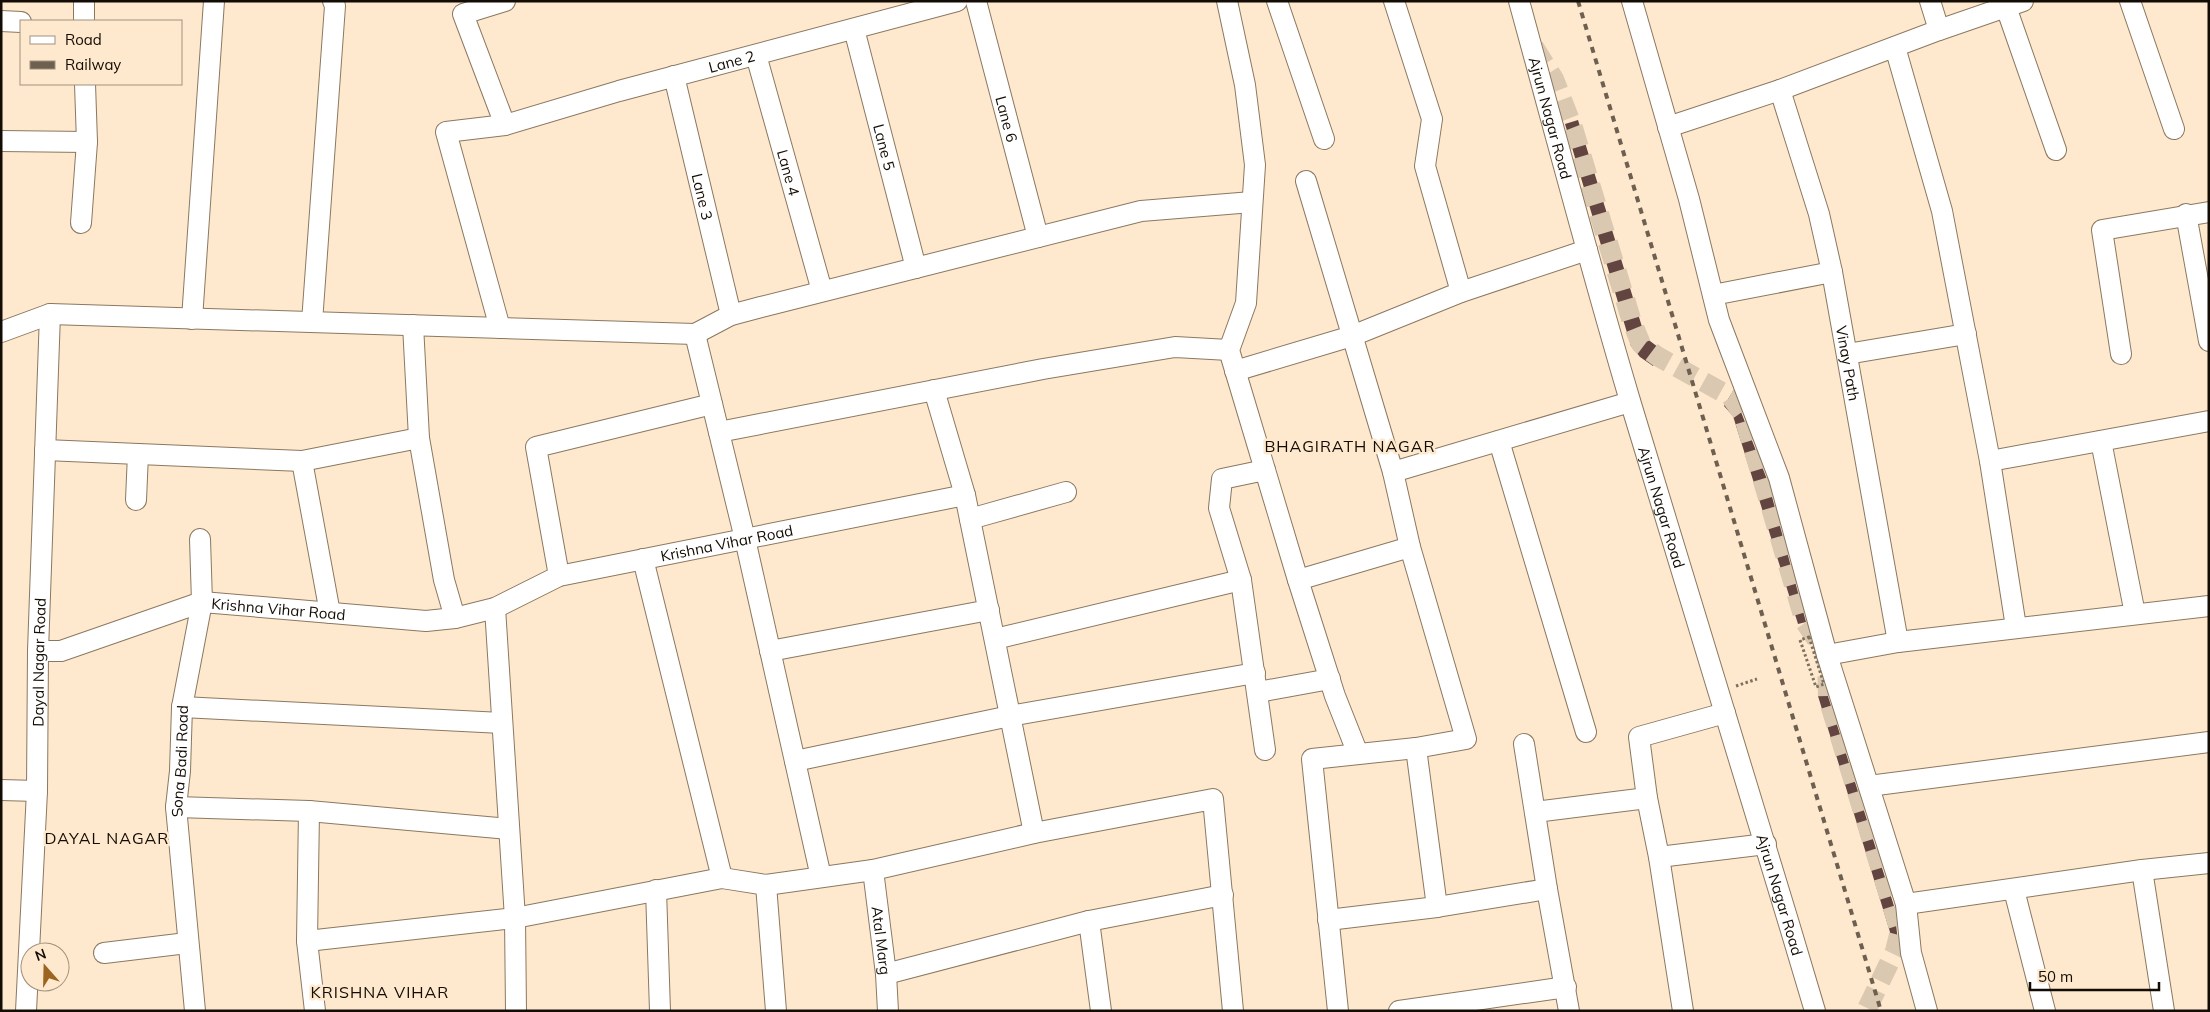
<svg xmlns="http://www.w3.org/2000/svg" width="2210" height="1012" font-family="Mulish,sans-serif">
  <rect width="100%" height="100%" fill="#fee9ce"/>
  <!-- building -->
  <path fill="#624441" d="M1578,120L1643,330L1646,338L1662,350L1653,366L1640,357L1631,346L1565,124Z
    M1733,391L1768,482L1806,622L1798,624L1733,416L1724,406Z
    M1827,693L1894,906L1899,951L1888,947L1890,932L1818,696Z"/>
  <g fill="none" stroke-linecap="round" stroke-linejoin="round">
    <!-- minor-tunnel -->
    <path stroke="#dbc8b0" stroke-width="20" stroke-dasharray="20 10" stroke-linecap="butt" d="M1534,47L1554,79L1573,128L1632,322L1641,344L1657,356L1731,397L1743,414L1805,622L1827,655L1828,698L1900,931L1895,951L1866,1011"/>
    <!-- minor casing -->
    <g stroke="#8b7860" stroke-width="22">
      <g id="minor">
        <path id="s1" d="M976,1L1038,237"/>
        <path d="M1227,1L1245,85L1255,165L1246,303L1229,350L1298,580L1335,696L1358,754"/>
        <path d="M1277,1L1324,139"/>
        <path d="M1394,1L1432,119L1425,166L1461,292"/>
        <path id="s2" d="M1519,1C1556,136 1591,270 1631,404C1691,606 1755,808 1815,1011"/>
        <path d="M1632,1L1689,199L1719,320L1779,478L1827,655L1906,904L1911,953L1927,1011"/>
        <path d="M1930,1L1939,30"/>
        <path d="M2130,1L2174,129"/>
        <path d="M2006,7L2056,150"/>
        <path d="M1,21L21,22"/>
        <path d="M84,21V1"/>
        <path id="s3" d="M854,29L916,268"/>
        <path d="M1895,47L1942,211L1990,461L2016,627"/>
        <path id="s4" d="M756,55L822,291"/>
        <path id="s5" d="M674,76L731,315"/>
        <path id="s6" d="M1780,90L1819,214L1832,272L1898,642"/>
        <path d="M505,125L463,14L505,1"/>
        <path d="M1668,127L1780,90L1939,30L2023,1"/>
        <path d="M1,141L87,142"/>
        <path d="M1306,181L1393,472L1410,547L1466,739L1416,748L1312,759L1338,1011"/>
        <path d="M2186,214L2209,341"/>
        <path d="M81,223L87,142L85,84"/>
        <path d="M1713,295L1832,272"/>
        <path d="M192,319L214,1"/>
        <path d="M312,322L335,6L333,1"/>
        <path d="M413,325L419,438L444,580L455,618"/>
        <path id="s7" d="M500,328L446,132L505,125L619,91L957,1"/>
        <path d="M1,332L50,314L695,334L731,315L761,307L1141,211L1252,202"/>
        <path d="M695,334L745,539L821,877"/>
        <path d="M1847,354L1966,334"/>
        <path d="M2121,354L2102,230L2209,212"/>
        <path d="M1235,371L1352,336L1461,292L1587,250"/>
        <path d="M934,390L965,495L1034,833"/>
        <path d="M719,432L1043,369L1175,347L1229,350"/>
        <path d="M1499,441L1586,732"/>
        <path d="M2101,441L2135,614"/>
        <path d="M45,450L302,461L419,438"/>
        <path d="M302,461L330,613"/>
        <path d="M1990,461L2209,421"/>
        <path d="M1265,470L1222,479L1219,508L1241,580L1265,750"/>
        <path d="M1393,472L1630,402"/>
        <path d="M136,500L138,454"/>
        <path d="M970,519L1066,492"/>
        <path d="M643,559L722,878"/>
        <path d="M559,576L536,447L712,404"/>
        <path d="M1298,580L1410,547"/>
        <path d="M495,608L515,918L516,1011"/>
        <path d="M995,639L1241,580"/>
        <path id="s8" d="M38,651H61L202,602L426,621L455,618L495,608L559,576L965,495"/>
        <path d="M770,651L989,610"/>
        <path d="M1827,655L1898,642L2209,606"/>
        <path d="M1258,692L1330,679"/>
        <path d="M182,707L502,723"/>
        <path d="M1524,744L1547,889L1569,1011"/>
        <path d="M1416,748L1437,907"/>
        <path d="M795,761L1010,716L1255,673"/>
        <path d="M1869,786L2209,742"/>
        <path d="M1,790L37,791"/>
        <path d="M176,807L309,811L509,829"/>
        <path d="M309,811L307,941L315,1011"/>
        <path d="M1535,812L1647,798"/>
        <path d="M1659,857L1766,844"/>
        <path id="s9" d="M873,870L886,974L888,1011"/>
        <path d="M2142,870L2164,1011"/>
        <path d="M766,885L776,1011"/>
        <path d="M656,890L660,1011"/>
        <path d="M2014,890L2045,1011"/>
        <path d="M1906,904L2142,870L2209,863"/>
        <path d="M1328,920L1437,907L1547,889"/>
        <path d="M1089,921L1101,1011"/>
        <path d="M307,941L515,918L722,878L766,885L873,870L1034,833L1213,799L1233,1011"/>
        <path d="M104,953L187,943"/>
        <path d="M886,974L1089,921L1223,895"/>
        <path id="s10" d="M26,1011L37,791L38,651L50,314"/>
        <path id="s11" d="M195,1011L176,807L180,771L182,707L202,602L200,539"/>
        <path d="M1399,1011L1566,987"/>
        <path d="M1683,1011L1659,857L1647,798L1639,737L1725,713"/>
      </g>
    </g>
    <!-- path -->
    <path stroke="#7d705f" stroke-width="3" stroke-dasharray="2.5 2.5" stroke-linecap="butt" d="M1809,637L1824,684L1816,687L1800,640Z
      M1736,686L1757,679"/>
    <!-- minor -->
    <use href="#minor" stroke="#fff" stroke-width="20"/>
    <!-- rail -->
    <path stroke="#6d6051" stroke-width="4" stroke-dasharray="6 6" stroke-linecap="butt" d="M1578,1L1881,1011"/>
  </g>
  <g text-anchor="middle" dominant-baseline="central" stroke-width="5" stroke-linejoin="round" paint-order="stroke">
    <!-- street labels -->
    <g font-size="15" fill="#130c04" stroke="#fee9ce">
      <text stroke="none"><textPath href="#s7" startOffset="498">Lane 2</textPath></text>
      <text stroke="none"><textPath href="#s2" startOffset="121">Ajrun Nagar Road</textPath></text>
      <text stroke="none"><textPath href="#s1" startOffset="122">Lane 6</textPath></text>
      <text stroke="none"><textPath href="#s3" startOffset="122">Lane 5</textPath></text>
      <text stroke="none"><textPath href="#s4" startOffset="122">Lane 4</textPath></text>
      <text stroke="none"><textPath href="#s5" startOffset="124">Lane 3</textPath></text>
      <text stroke="none"><textPath href="#s6" startOffset="282">Vinay Path</textPath></text>
      <text stroke="none"><textPath href="#s2" startOffset="526">Ajrun Nagar Road</textPath></text>
      <text stroke="none"><textPath href="#s8" startOffset="710">Krishna Vihar Road</textPath></text>
      <text stroke="none"><textPath href="#s8" startOffset="249">Krishna Vihar Road</textPath></text>
      <text stroke="none"><textPath href="#s10" startOffset="349">Dayal Nagar Road</textPath></text>
      <text stroke="none"><textPath href="#s11" startOffset="251">Sona Badi Road</textPath></text>
      <text stroke="none"><textPath href="#s2" startOffset="931">Ajrun Nagar Road</textPath></text>
      <text stroke="none"><textPath href="#s9" startOffset="71">Atal Marg</textPath></text>
    </g>
    <!-- neighbourhood labels -->
    <g font-size="16" letter-spacing="1" fill="#130c04" stroke="#fee9ce">
      <text x="1350" y="446">BHAGIRATH NAGAR</text>
      <text x="107" y="838">DAYAL NAGAR</text>
      <text x="380" y="992">KRISHNA VIHAR</text>
    </g>
  </g>
  <!-- border -->
  <rect width="2210" height="1012" fill="none" stroke="#130c04" stroke-width="5"/>
  <!-- legend -->
  <rect x="20" y="20" width="162" height="65" fill="#fee9ce" stroke="#a0917d"/>
  <rect x="30" y="36" width="25" height="8" fill="#ffffff" stroke="#a0917d"/>
  <text x="65" y="45" font-size="15" fill="#130c04">Road</text>
  <rect x="30" y="61" width="25" height="8" fill="#6d6051" stroke="#a0917d"/>
  <text x="65" y="70" font-size="15" fill="#130c04">Railway</text>
  <!-- north arrow -->
  <g transform="translate(45 967) rotate(340)"><circle r="24" fill="#fee9ce" stroke="#a0917d"/>
  <path d="M0-4L9 19L0 12L-9 19Z" fill="#9d6321"/>
  <text y="-8" font-size="14" font-weight="bold" text-anchor="middle" fill="#130c04">N</text>
  </g>
  <!-- scale -->
  <path d="M2030 982v8h129v-8" fill="none" stroke="#130c04" stroke-width="2.5"/>
  <text x="2038" y="982" font-size="15" fill="#130c04" stroke="#fee9ce" stroke-width="4" paint-order="stroke">50 m</text>
</svg>
